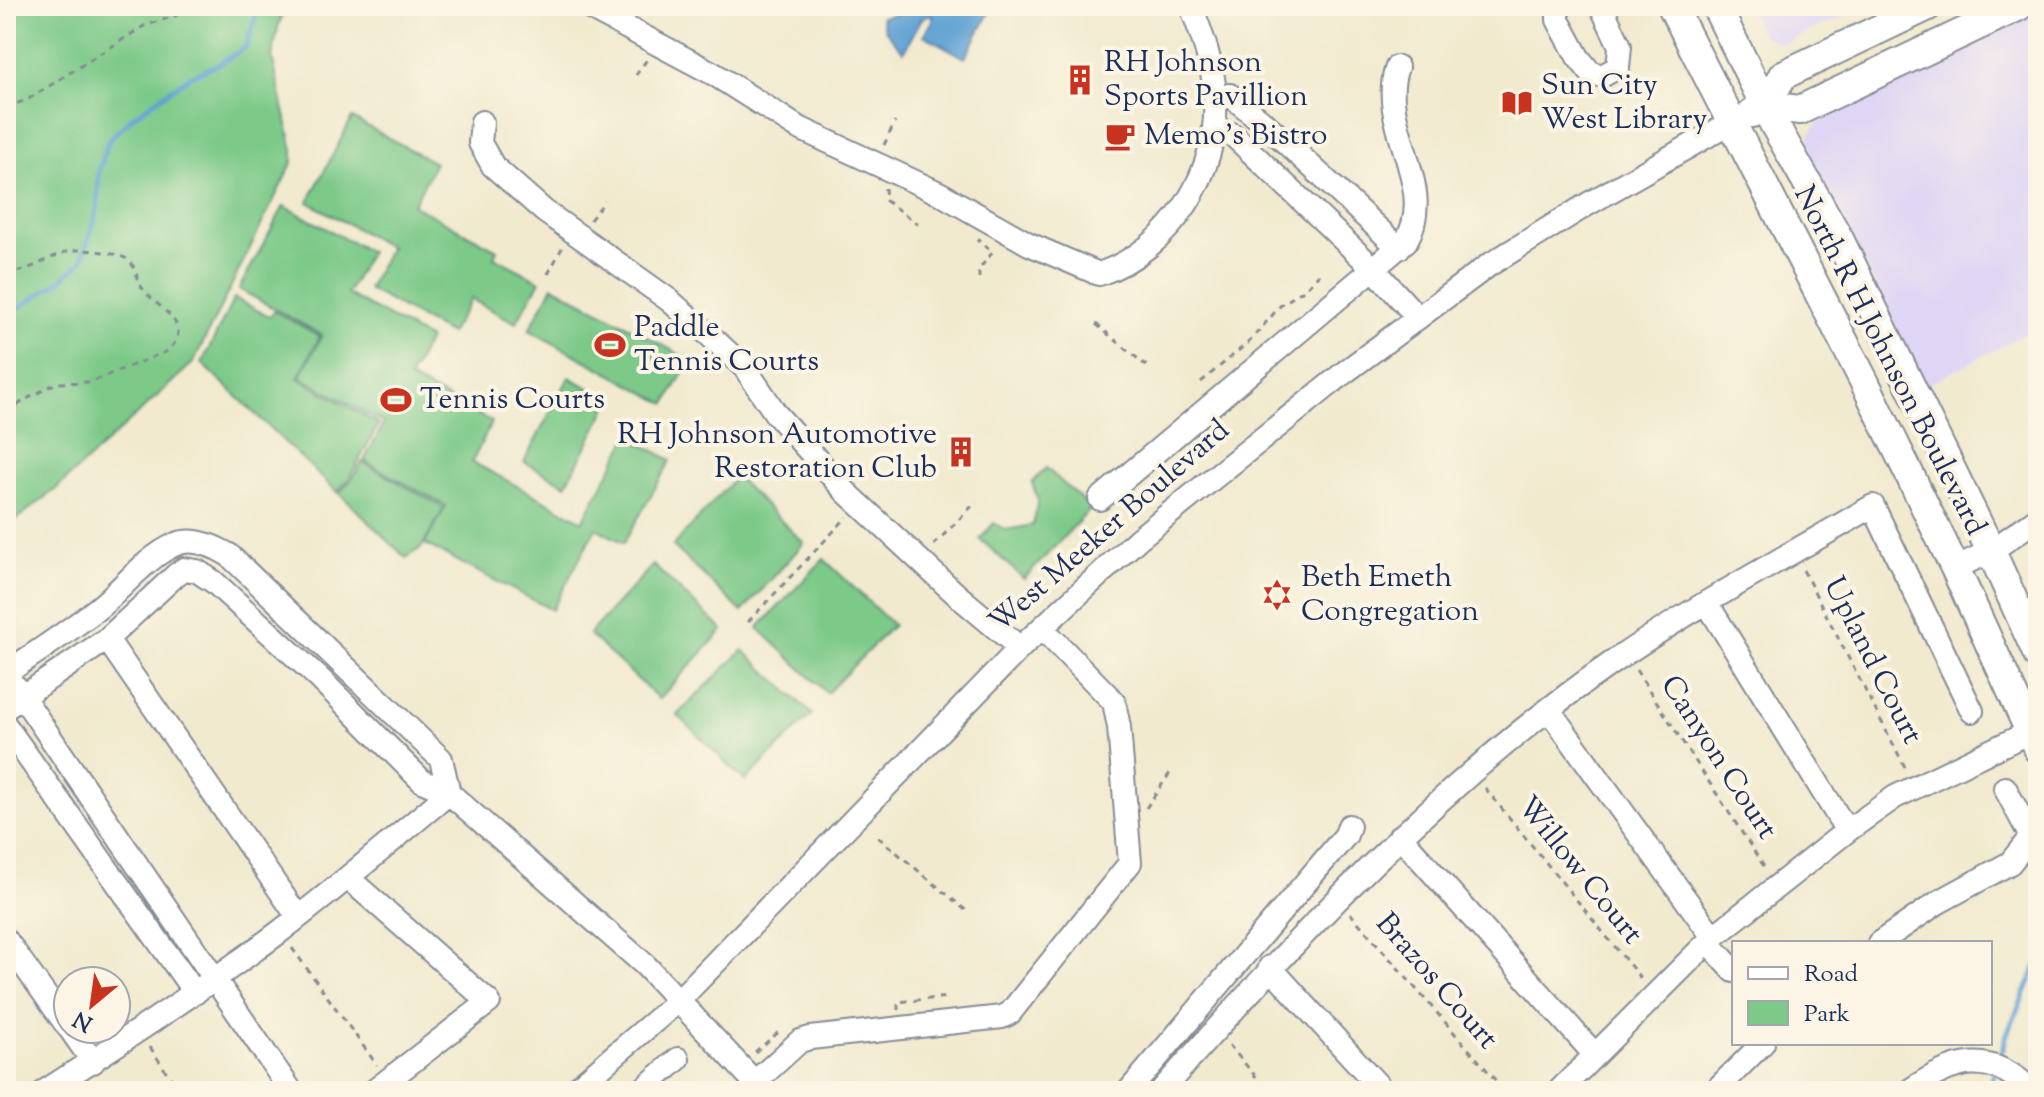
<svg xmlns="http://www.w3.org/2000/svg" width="2044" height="1097" font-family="'Sorts Mill Goudy',serif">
  <rect width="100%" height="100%" fill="#fcf5e5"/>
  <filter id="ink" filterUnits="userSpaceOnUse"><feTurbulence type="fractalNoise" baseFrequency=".0125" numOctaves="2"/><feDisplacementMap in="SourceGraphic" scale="16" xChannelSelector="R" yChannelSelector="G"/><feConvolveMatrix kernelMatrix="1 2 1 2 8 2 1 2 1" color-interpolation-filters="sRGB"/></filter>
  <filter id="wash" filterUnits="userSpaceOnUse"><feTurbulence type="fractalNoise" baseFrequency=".006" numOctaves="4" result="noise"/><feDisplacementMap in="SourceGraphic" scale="32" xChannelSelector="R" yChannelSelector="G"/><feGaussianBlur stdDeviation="1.8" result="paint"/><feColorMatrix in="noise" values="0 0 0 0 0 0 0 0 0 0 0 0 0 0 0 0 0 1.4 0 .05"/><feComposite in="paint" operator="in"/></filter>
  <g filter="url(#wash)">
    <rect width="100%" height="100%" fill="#f1eacf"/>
    <!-- built -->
    <path fill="#dfd5f5" d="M1747,6H1868L1781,44L1763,36Z
      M2038,11V327L1925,386L1807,147L1809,136L1817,123Z"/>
    <!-- green -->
    <path fill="#7cc988" stroke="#4c7c73" stroke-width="2" d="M6,6H286L278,27L272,57L293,150V161L193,363L56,489L6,527Z
      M352,118L435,163L413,205L497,250L494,257L540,281L516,323L471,299L450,334L368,289L390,247L308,202Z
      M284,206L370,252L347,294L429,339L409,378L492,422L472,462L583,521L628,437L671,460L624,543L596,528L552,610L425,544L446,506L364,461L384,423L300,377L322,335L239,289Z
      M553,286L690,360L666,404L529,330Z
      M234,298L270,317L274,311L320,336L298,378L379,424L349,479L337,492L202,363Z
      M569,377L611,400L566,485L524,462Z
      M362,462L444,508L422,547L406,558L339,493L352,479Z
      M1046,468L1091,508L1024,579L980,539L994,523L1006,530L1033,525L1038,500L1032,483Z
      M736,477L804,543L742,612L673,546Z
      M824,559L893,625L827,693L758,628Z
      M653,565L723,630L659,699L589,634Z
      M743,650L812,714L745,781L677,715Z"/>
    <!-- water -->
    <path fill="#5fa1d3" stroke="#3d6898" stroke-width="2" d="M905,6H993L965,58L924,35L934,17L928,15L922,18L904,51L901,49L885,30L881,17L898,14Z"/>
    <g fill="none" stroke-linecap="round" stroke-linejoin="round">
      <!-- stream -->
      <path stroke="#5fa1d3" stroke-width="5" d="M6,316L59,282L82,261L97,211L99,170L109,139L134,116L189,77L221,63L246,47L259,6
        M1999,1062L2007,1034L2038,963
        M1987,1091L1995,1072"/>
    </g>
  </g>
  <g filter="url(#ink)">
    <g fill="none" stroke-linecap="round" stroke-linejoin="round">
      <!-- minor casing -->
      <g stroke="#868c96" stroke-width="26">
        <path id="minor" d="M586,6L714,74L797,127L941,194L1029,244L1099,274C1172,249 1220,172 1215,95C1213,64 1202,35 1191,6
          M1558,6V20L1578,57L1590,72L1602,76L1618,67L1620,46L1601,6
          M1230,95L1270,128L1399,248
          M482,122L480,143L493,166L544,211L669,300L708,334L745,368L776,414L846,492L957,595L1020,648
          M1214,128L1232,134L1374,269L1418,318
          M1100,499L1406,241C1439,186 1376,124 1397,67
          M1955,568L1991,551L2038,518
          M1707,603L1847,831
          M107,639L298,917
          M6,673C38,651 73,629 103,604C126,584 147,557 176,544C193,537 214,546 229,555L441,759L449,793
          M16,687L291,1091
          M6,708L107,639L177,574L184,569L197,571L214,582L320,679L422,781L449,793L645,965L763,1091
          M1549,710L1713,937
          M6,726L195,993
          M1400,836L1595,1055
          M348,878L489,1002L374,1091
          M6,940L68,1027
          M1708,942L1734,971
          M1879,943L1937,903L2010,863L2031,837L2005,788
          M1270,967L1383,1091
          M70,1029L93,1062
          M755,1082L800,1041L810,1038L1002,1017L1010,1013L1130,863L1119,727L1114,702L1042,628
          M45,1091C125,1040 203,989 278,933C337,888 393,840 449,793
          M573,1091L678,1001L1020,648L1138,539L1345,372L1489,265L1588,204L1730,123
          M641,1091L678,1059
          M1129,1091L1346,835L1349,826
          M1161,1091C1299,935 1441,781 1613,662C1696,605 1786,557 1873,506L1972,711
          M1559,1091L1713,937L1847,831L1895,797L2038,728
          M1715,1091L1763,1043
          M1909,1091C1953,1060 1989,1049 2032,1091"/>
      </g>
      <!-- major casing -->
      <g stroke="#868c96" stroke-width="32">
        <path id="major" d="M1672,6L1864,381L1955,568L2038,749
          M1716,6L1774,124L1839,239L1991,551L2038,655
          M1765,106L1800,110L2019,6
          M1752,113L1765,106L1783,75L1928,6"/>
      </g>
      <!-- path -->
      <path stroke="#868c96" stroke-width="3" stroke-dasharray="6 6" stroke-linecap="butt" d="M636,75L648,58
        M6,107L27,100L144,26L175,16L191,6
        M884,145L895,122
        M885,188L886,201L918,224
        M590,220L605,201
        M6,273C32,273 54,251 77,250C91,250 115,252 127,259C136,265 136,278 141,286C154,308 197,322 168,351L90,382L56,383L23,401L6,415
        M548,274L562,248
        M979,278V269L993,252L978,241L980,238
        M1096,324L1149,368
        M1201,382L1250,341L1281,305L1305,289L1319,274
        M934,545L976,502
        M1803,570L1906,769
        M748,622L847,517
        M1636,670L1767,871
        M1485,788L1642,980
        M1146,808L1170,773
        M878,837L969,913
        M1350,913L1505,1091
        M292,948L377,1065
        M898,1010V1002L949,997
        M1229,1045L1268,1091
        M150,1047L179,1091
        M755,1052L780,1031"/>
      <!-- minor -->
      <use href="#minor" stroke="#fff" stroke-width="22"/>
      <!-- major -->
      <use href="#major" stroke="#fff" stroke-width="28"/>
    </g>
  </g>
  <!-- icons -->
  <defs>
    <g id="building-bare" transform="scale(2.4)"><path d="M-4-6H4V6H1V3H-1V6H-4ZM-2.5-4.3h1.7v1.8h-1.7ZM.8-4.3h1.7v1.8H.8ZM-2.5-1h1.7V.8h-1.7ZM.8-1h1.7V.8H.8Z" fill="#c8321e" stroke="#fcf5e5" stroke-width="2.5" paint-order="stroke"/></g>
    <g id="library-bare" transform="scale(2.4)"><path d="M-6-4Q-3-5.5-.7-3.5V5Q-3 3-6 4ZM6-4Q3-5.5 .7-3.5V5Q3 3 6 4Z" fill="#c8321e" stroke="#fcf5e5" stroke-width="2.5" paint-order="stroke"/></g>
    <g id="cafe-bare" transform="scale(2.4)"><path d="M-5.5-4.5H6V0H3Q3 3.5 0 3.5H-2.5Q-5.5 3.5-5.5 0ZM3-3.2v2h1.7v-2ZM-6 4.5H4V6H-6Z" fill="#c8321e" stroke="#fcf5e5" stroke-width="2.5" paint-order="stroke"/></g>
    <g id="stadium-bare" transform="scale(2.4)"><path d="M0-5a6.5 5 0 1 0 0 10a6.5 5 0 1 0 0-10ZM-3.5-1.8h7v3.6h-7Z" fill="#c8321e" stroke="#fcf5e5" stroke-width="2.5" paint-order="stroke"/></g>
    <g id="synagogue-bare" transform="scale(2.4)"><path d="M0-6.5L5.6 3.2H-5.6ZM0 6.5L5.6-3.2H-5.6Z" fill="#c8321e" stroke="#fcf5e5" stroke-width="2.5" paint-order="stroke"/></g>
  </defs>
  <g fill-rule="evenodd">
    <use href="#building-bare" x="1080" y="80"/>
    <use href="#library-bare" x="1517" y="103"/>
    <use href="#cafe-bare" x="1120" y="136"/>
    <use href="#stadium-bare" x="610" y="345"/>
    <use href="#stadium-bare" x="396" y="400"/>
    <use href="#building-bare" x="961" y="452"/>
    <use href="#synagogue-bare" x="1277" y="595"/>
  </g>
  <g text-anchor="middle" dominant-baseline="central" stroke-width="8" stroke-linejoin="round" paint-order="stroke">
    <!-- poi labels -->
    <g font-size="30" fill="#1b2f5e" stroke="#fcf5e5" text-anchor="start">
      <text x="1104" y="63">RH Johnson<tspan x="1104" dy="34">Sports Pavillion</tspan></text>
      <text x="1541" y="86">Sun City<tspan x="1541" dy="34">West Library</tspan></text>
      <text x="1144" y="136">Memo's Bistro</text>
      <text x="634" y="328">Paddle<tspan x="634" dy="34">Tennis Courts</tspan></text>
      <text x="420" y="400">Tennis Courts</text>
      <text x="937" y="435" text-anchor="end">RH Johnson Automotive<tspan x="937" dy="34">Restoration Club</tspan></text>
      <text x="1301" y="578">Beth Emeth<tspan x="1301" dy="34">Congregation</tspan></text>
    </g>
    <!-- street labels -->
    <g font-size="30" fill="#1b2f5e" stroke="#fcf5e5">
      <text transform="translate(1889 361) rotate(63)">North R H Johnson Boulevard</text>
      <text transform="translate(1110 527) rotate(-41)">West Meeker Boulevard</text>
      <text transform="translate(1872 661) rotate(63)">Upland Court</text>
      <text transform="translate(1718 758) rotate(57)">Canyon Court</text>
      <text transform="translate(1579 871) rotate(51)">Willow Court</text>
      <text transform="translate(1436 982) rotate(49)">Brazos Court</text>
    </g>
  </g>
  <!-- margin -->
  <rect width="2044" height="1097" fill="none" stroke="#fcf5e5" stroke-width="32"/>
  <!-- legend -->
  <rect x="1732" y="941" width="260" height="104" fill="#fcf5e5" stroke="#a2a6af" stroke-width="2"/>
  <rect x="1748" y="967" width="40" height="12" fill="#ffffff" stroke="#a2a6af" stroke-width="2"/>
  <text x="1804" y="981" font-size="24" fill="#1b2f5e">Road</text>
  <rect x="1748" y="1001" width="40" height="24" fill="#7cc988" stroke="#a2a6af" stroke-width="2"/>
  <text x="1804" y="1021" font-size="24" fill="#1b2f5e">Park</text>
  <!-- north arrow -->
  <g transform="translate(92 1005) rotate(209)"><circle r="38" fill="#fcf5e5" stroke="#a2a6af" stroke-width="2"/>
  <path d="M0-6L14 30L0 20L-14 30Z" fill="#c8321e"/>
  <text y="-12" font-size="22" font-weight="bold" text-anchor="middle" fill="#1b2f5e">N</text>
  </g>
</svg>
